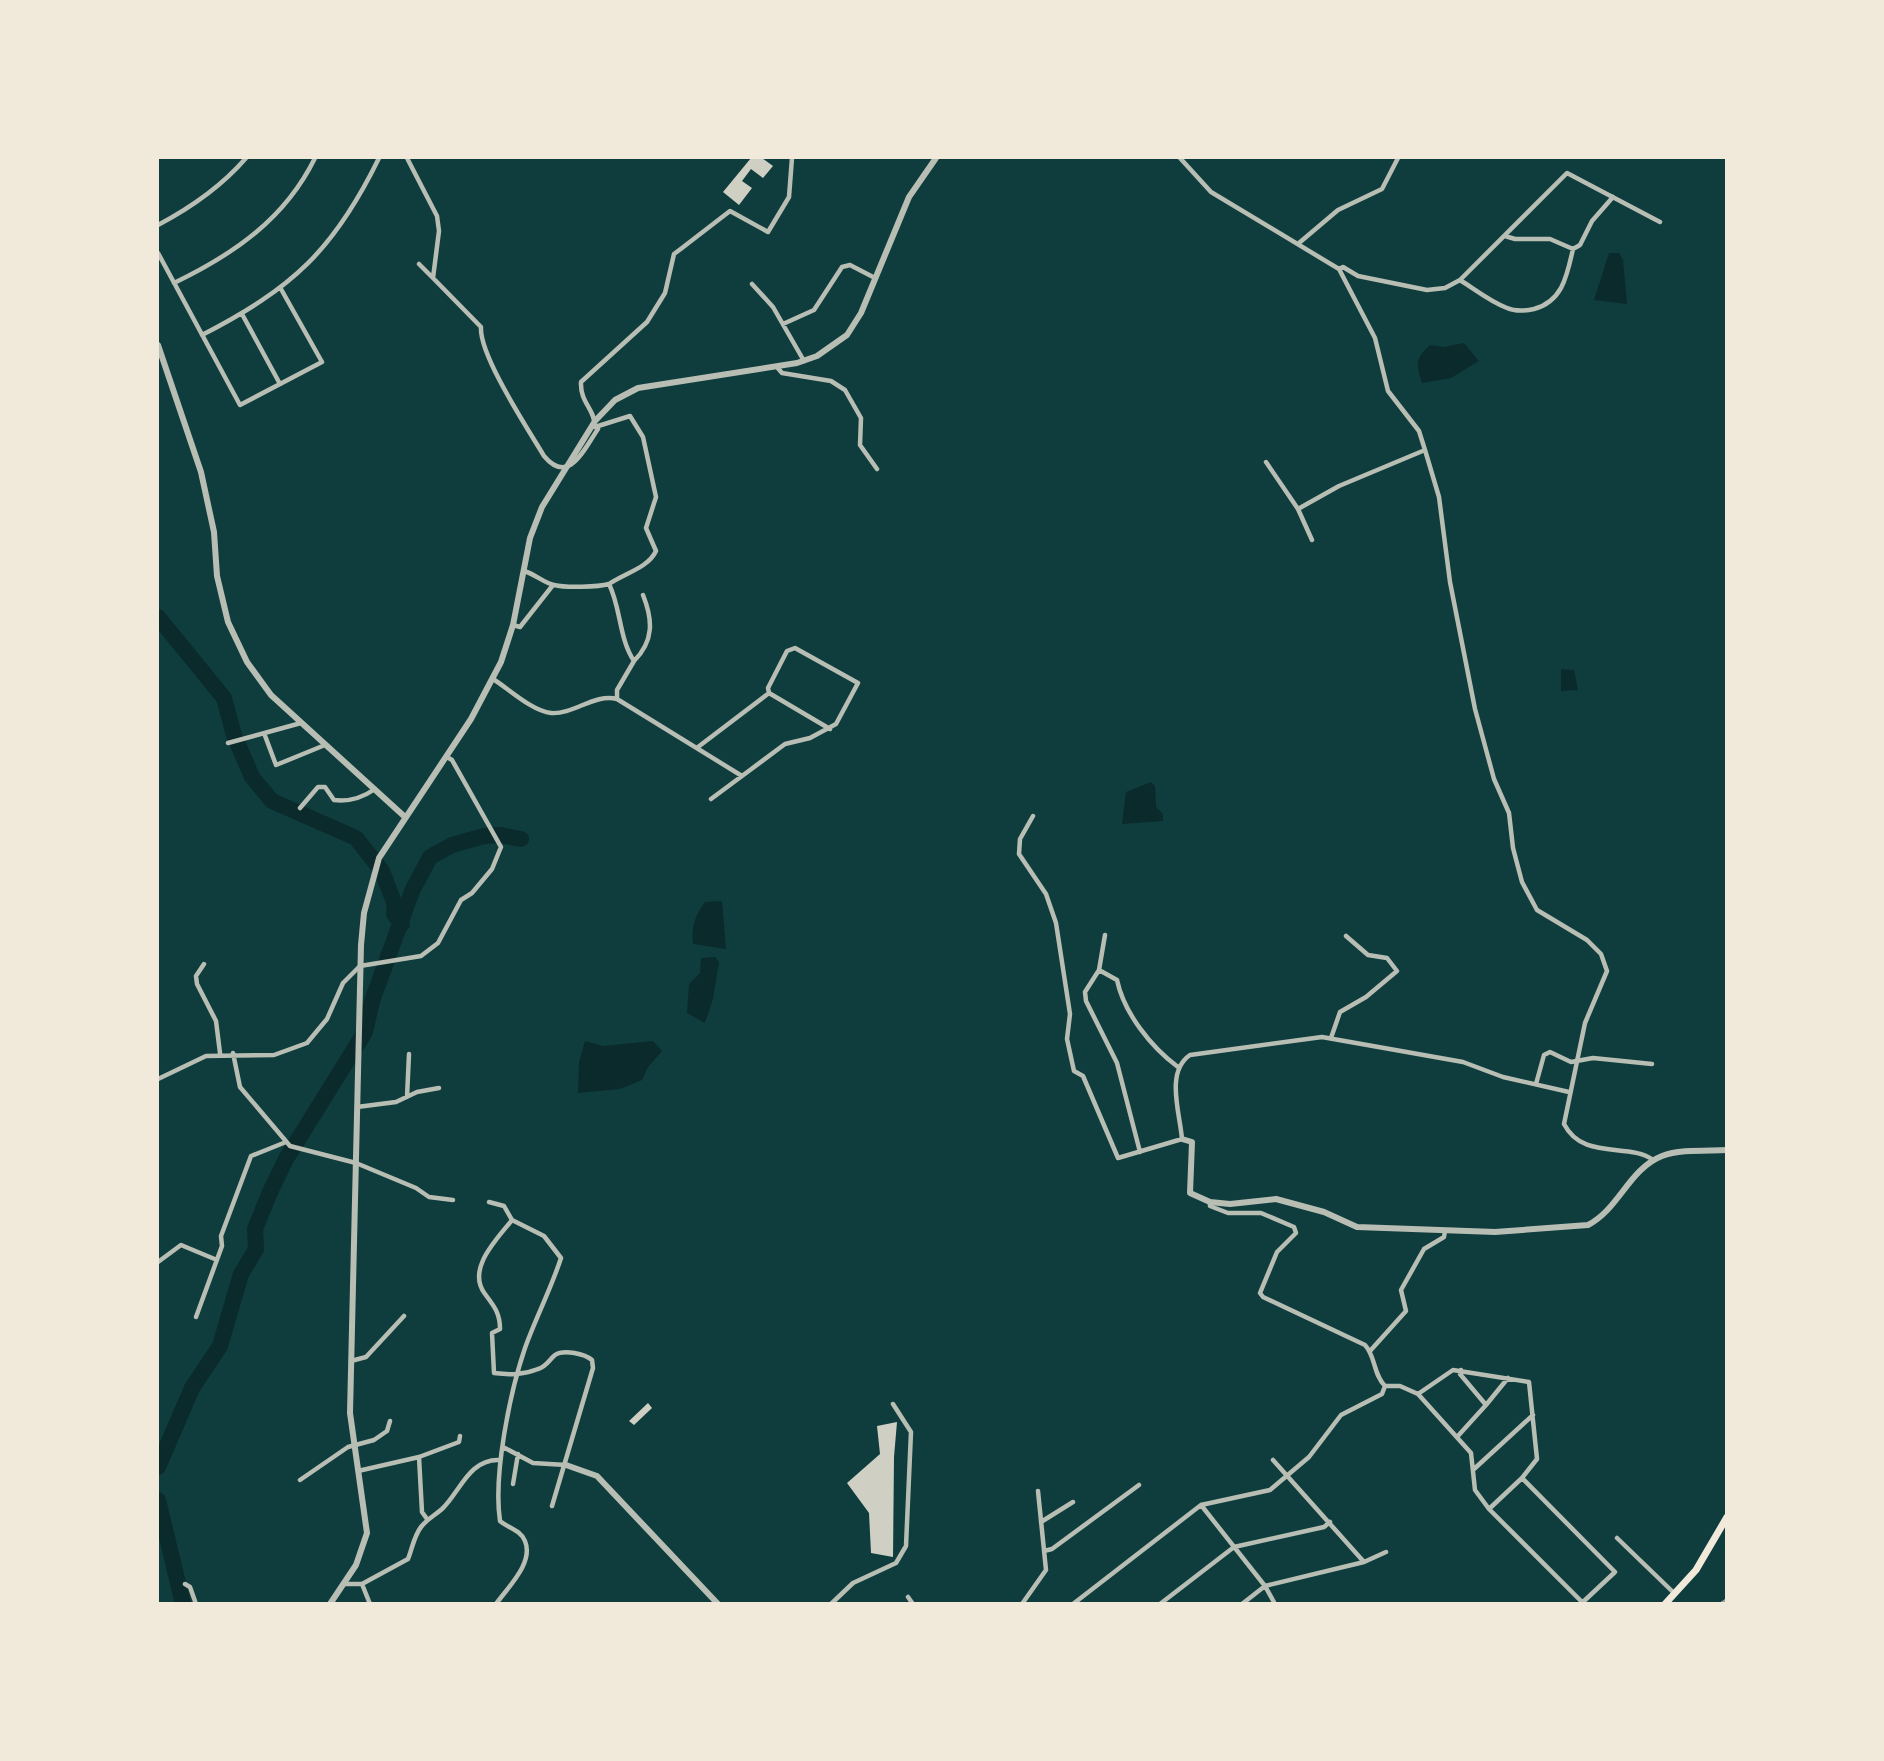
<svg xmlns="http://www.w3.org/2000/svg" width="1884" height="1761" font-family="'Space Grotesk',sans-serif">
  <rect width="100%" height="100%" fill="#0f3d3e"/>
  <!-- water -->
  <path fill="#0a2a2b" d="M1609,253H1619L1623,260L1627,304L1594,300Z
    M1464,343L1479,361L1451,378L1422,383C1416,365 1415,358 1430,345L1444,347Z
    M1561,669L1574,670L1578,690L1561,691Z
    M1151,782L1155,786L1156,807L1163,814V821L1122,824L1126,792Z
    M722,901L726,949L693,944C691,928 695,915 705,902Z
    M715,957L719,962L713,999L705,1023L687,1013L689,984L700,973L701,958Z
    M585,1041L603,1046L653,1041L662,1051L648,1067L642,1080L620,1089L578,1093L579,1062Z"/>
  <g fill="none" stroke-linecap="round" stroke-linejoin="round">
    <!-- river -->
    <path stroke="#0a2a2b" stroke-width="16" d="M158,617L224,698L234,735L252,777L272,801L356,838L382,871L395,905L394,914L402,924
      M158,1467L192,1388L220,1346L241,1274L256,1249L255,1229L270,1192L286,1159L365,1032L372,1001L412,891L430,857L452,845L484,836L500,835L521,839
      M158,1500L183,1604"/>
  </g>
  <!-- building -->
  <path fill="#cfcfc3" d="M751,158H762L773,166L763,178L751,169L742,181L752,188L739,205L723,192Z
    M648,1403L652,1408L634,1425L629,1421Z
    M897,1422L894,1457L893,1557L871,1553L869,1513L847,1483L880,1454L877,1426Z"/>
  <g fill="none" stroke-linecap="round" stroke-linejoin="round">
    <!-- minor -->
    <path stroke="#b8beb3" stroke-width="4.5" d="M407,158L437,216L439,231L433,278L481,327C479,355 528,429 544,456C569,486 584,449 598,429
      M1180,158L1211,192L1339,269L1375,338L1388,391L1419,431L1425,450L1439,497L1450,582L1475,709L1494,779L1509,813L1513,848L1522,882L1537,910L1587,940L1601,954L1607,971L1585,1023L1564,1124C1583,1161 1629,1142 1653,1160
      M158,225C192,207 221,187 246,158
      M1299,243L1338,210L1382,189L1398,158
      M1573,249L1580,245L1592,221L1613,197
      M158,253L240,405L322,362L281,289
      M419,264L433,278
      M1339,269L1343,267L1358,276L1427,290L1445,288L1460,280L1567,173L1660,222
      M1460,280C1476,290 1489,301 1507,308C1516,312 1525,311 1534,309C1563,301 1567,275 1573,249L1550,239H1515L1505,236
      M174,283C234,254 285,219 315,158
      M752,284L773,307L804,361
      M242,314L280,384
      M783,324L814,310L842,267L850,265L875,278
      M202,335C293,288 334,250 379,158
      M777,367L782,373L831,381L845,390L861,418L860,445L877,469
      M1266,462L1298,509L1312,540
      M1298,509L1339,486L1425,450
      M524,571C535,574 544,583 554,585C566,588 598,587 609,584
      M513,625L520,627L553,585
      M634,661C654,641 653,620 643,595
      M493,679C509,689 532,711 551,713C573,715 595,693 617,699L742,776L785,744L810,738L836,724L858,683L795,648L787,651L768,688L769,693L698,747
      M769,693L830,729
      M617,699V690L634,661C619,639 621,608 609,584C625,573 648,568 656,551L646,528L656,497L643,437L630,416L595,427C595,409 580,403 581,382L647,322L665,293L674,254L682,248L730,211L768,232L789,197L792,158
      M264,733L276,765L325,745
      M228,743L301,723
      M711,799L742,776
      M300,808L318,787H325L334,800C349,802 362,798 375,789
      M1033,816L1020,839L1019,854L1046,894L1056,923L1070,1014L1067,1039L1074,1071L1083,1076L1118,1158L1182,1139C1180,1113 1165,1072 1190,1055L1322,1037L1463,1062L1503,1077L1569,1092
      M1105,935L1099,970L1117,980C1124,1013 1151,1047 1178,1067
      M204,964L196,976L197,984L216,1021L220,1053
      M1099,970L1085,992L1086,1001L1117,1063L1140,1152
      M1331,1038L1340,1012L1366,997L1397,971L1387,958L1368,955L1346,936
      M233,1053L240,1087L290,1146L356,1163L416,1188L429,1197L453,1200
      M158,1079L206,1056L274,1055L307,1043L327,1019L343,983L360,966L421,956L438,943L461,900L472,893L492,869L501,847L452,760L447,757
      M1536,1084L1544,1055L1550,1052L1571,1062L1593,1058L1652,1064
      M407,1097L409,1054
      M357,1107L396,1102L417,1092L439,1088
      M489,1202L504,1206L512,1220L544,1236L561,1258C551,1289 536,1317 525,1348C510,1392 493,1475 500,1521C508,1528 521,1530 525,1541C534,1563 508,1587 496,1604
      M1210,1202V1206L1228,1213H1261L1294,1227L1296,1233L1277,1252L1260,1293L1263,1297L1365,1345C1376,1357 1373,1374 1385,1386H1400L1418,1394L1471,1453L1475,1490L1489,1509L1584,1604
      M512,1220C497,1239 466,1269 485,1294C494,1306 500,1313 500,1329L492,1333L494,1373C510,1375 523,1375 538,1369C546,1367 549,1360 555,1355C564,1349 585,1354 592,1360L593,1368L552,1506
      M158,1262L181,1245L217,1260
      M196,1317L222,1246L221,1236L251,1156L286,1142
      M1370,1351L1406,1311L1401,1290L1424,1249L1444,1237L1445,1231
      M351,1361L366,1357L404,1316
      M1418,1394L1453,1370L1529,1382L1537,1459L1522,1478L1615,1572L1583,1602
      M1486,1405L1508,1378
      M1457,1437L1486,1405L1460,1374L1461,1370
      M503,1447L533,1463L566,1465
      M419,1457L422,1512L427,1519
      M1473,1470L1533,1415
      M358,1471L419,1457L459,1442L460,1436
      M300,1480L348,1447L374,1440L387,1431L390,1421
      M513,1484L518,1454
      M1201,1505L1270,1490L1309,1457L1341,1415L1382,1394L1385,1386
      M1489,1509L1522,1478
      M1041,1522L1073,1502
      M1617,1538L1674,1593
      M1044,1551L1052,1549L1139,1485
      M1364,1562L1386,1552
      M185,1584L190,1587L196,1604
      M343,1584H362L408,1559C412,1549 414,1536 421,1527C427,1519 434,1516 442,1509C460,1492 469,1459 499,1460
      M362,1584L370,1604
      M908,1597L913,1604
      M831,1604L853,1583L896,1563L906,1546L911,1432L893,1404
      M1022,1604L1046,1570L1038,1491
      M1073,1604L1201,1505L1265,1586L1275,1604
      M1160,1604L1234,1547L1324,1527L1330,1522
      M1242,1604L1265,1586L1364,1562L1273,1460"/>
    <!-- tertiary -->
    <path stroke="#b8beb3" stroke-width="6" d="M158,345L201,472L214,532L217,576L228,622L247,662L271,695L405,817
      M1182,1139L1192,1142L1190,1193L1210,1202L1230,1204L1276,1199L1324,1212L1357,1227L1495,1232L1588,1225C1619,1209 1629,1169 1662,1156C1680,1149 1707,1151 1727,1150
      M566,1465L597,1476L718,1604
      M330,1604L356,1565L367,1533L350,1413L361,945L364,913L379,858L471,719L501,662L513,625L530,538L542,507L595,421L615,400L638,388L797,363L817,356L847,335L861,313L909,197L936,158"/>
    <!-- primary -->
    <path stroke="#f1e9da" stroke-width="7" d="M1665,1604L1696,1570L1727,1517"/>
    <!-- rail -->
    <path stroke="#97a49c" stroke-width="2.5" d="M1720,1604L1727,1599"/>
  </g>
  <!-- border -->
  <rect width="1884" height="1761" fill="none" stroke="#f1e9da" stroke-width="318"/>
</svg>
